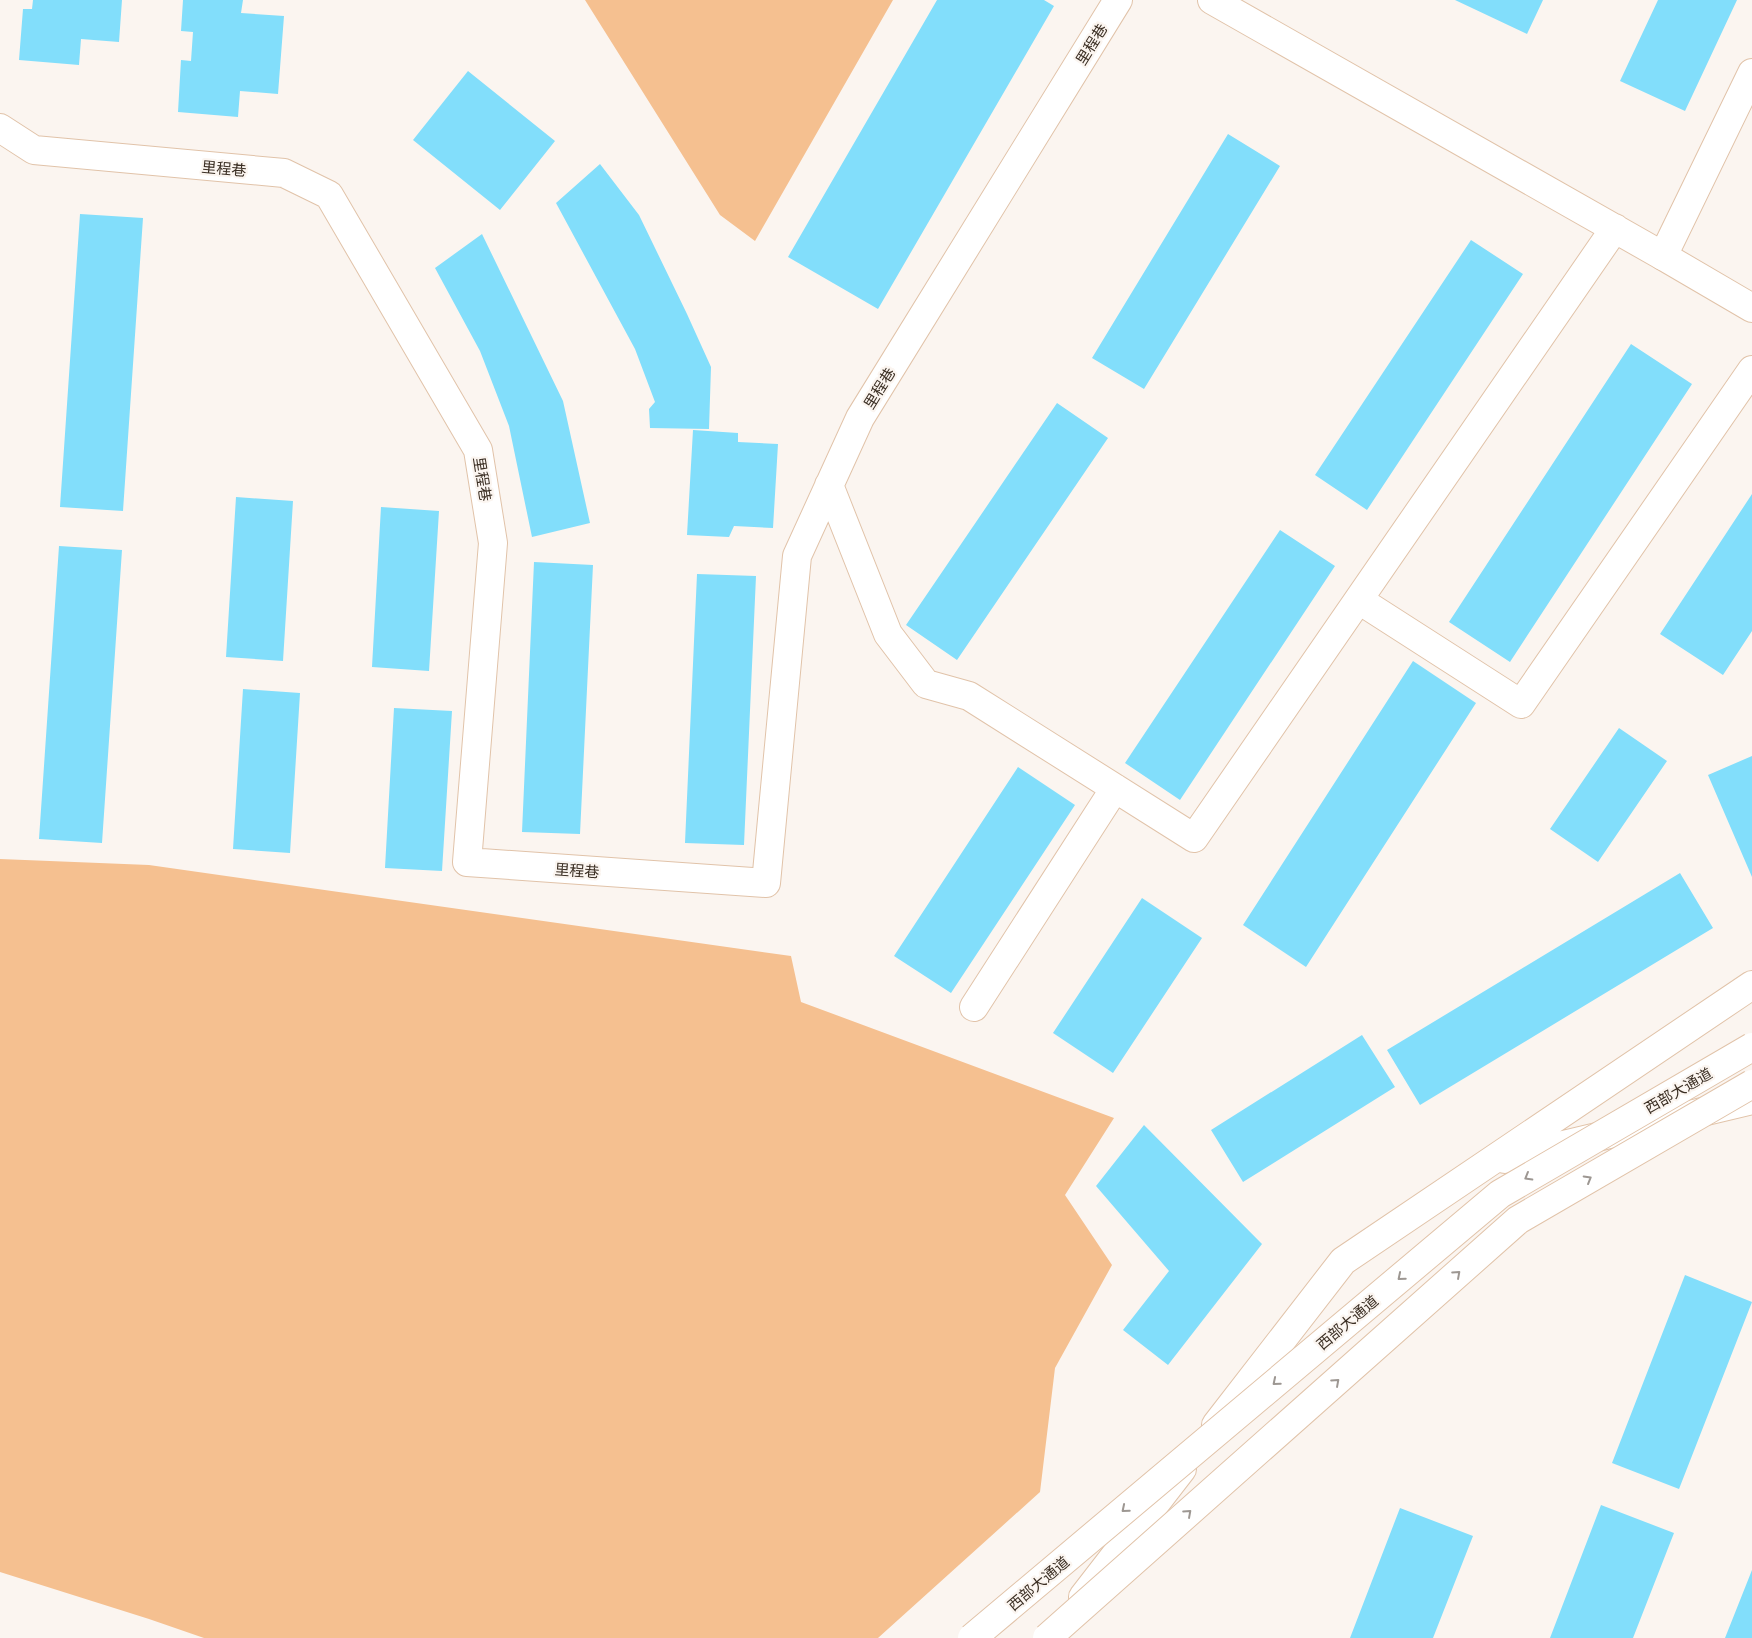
<svg xmlns="http://www.w3.org/2000/svg" width="1752" height="1638" font-family="Commissioner,'Noto Sans SC',sans-serif">
  <rect width="100%" height="100%" fill="#fbf5f0"/>
  <!-- green -->
  <path fill="#f5c090" d="M585,0H893L755,241L720,215Z
    M0,859L149,865L791,956L801,1002L1114,1118L1065,1195L1112,1265L1055,1368L1040,1492L878,1638H204L149,1619L0,1572Z"/>
  <!-- building -->
  <path fill="#82defb" d="M33,0H122L119,42L81,39L79,65L19,60L23,9H32Z
    M183,0H243L241,13L284,16L278,94L240,91L238,117L178,112L181,60L191,61L193,32L181,31Z
    M937,0H1044L1054,6L878,309L788,257Z
    M1455,0H1543L1527,34Z
    M1658,0H1737L1685,111L1620,81Z
    M468,71L555,141L500,210L413,140Z
    M1228,134L1280,166L1144,389L1092,358Z
    M600,164L639,215L687,314L711,367L709,429L650,428L649,409L655,402L635,349L556,203Z
    M80,214L143,218L123,511L60,507Z
    M482,234L563,401L590,523L532,537L509,426L480,351L435,268Z
    M1471,240L1523,274L1367,510L1315,475Z
    M1631,344L1692,384L1510,662L1449,622Z
    M1057,403L1108,438L957,660L906,625Z
    M693,430L738,433V442L778,444L773,528L734,526L729,537L687,535Z
    M1752,494V631L1723,675L1660,634Z
    M236,497L293,501L283,661L226,657Z
    M381,507L439,511L429,671L372,667Z
    M1280,530L1335,566L1180,800L1125,763Z
    M59,546L122,550L102,843L39,839Z
    M534,562L593,565L580,834L522,832Z
    M697,574L756,576L744,845L685,843Z
    M1413,661L1476,703L1306,967L1243,925Z
    M243,689L300,693L290,853L233,849Z
    M394,708L452,711L442,871L385,868Z
    M1619,728L1667,761L1598,862L1550,829Z
    M1752,756V877L1708,775Z
    M1018,767L1075,805L951,993L894,956Z
    M1680,873L1713,928L1420,1105L1387,1050Z
    M1142,898L1202,938L1113,1073L1053,1033Z
    M1362,1035L1395,1087L1243,1182L1211,1130Z
    M1144,1125L1262,1244L1168,1365L1123,1330L1169,1271L1096,1186Z
    M1685,1275L1752,1302L1679,1489L1612,1463Z
    M1601,1505L1674,1533L1633,1638H1550Z
    M1400,1508L1473,1536L1433,1638H1350Z
    M1752,1570V1638H1725Z"/>
  <g fill="none" stroke-linecap="round" stroke-linejoin="round">
    <!-- minor casing -->
    <g stroke="#e1c3a9" stroke-width="30">
      <path id="minor" d="M1212,0L1663,256L1752,73
        M0,128L34,150L284,173L329,195L478,450L493,543L467,862L766,883L797,556L860,418L1118,0
        M829,485L888,634L926,684L969,696L1194,838L1615,228
        M1359,600L1521,704L1752,370
        M974,1007L1115,788
        M1505,1159L1752,1100
        M1216,1425L1343,1261L1752,985
        M1083,1597L1182,1469"/>
    </g>
    <!-- tertiary casing -->
    <g stroke="#e1c3a9" stroke-width="30">
      <path id="tertiary" d="M1663,256L1752,308"/>
    </g>
    <!-- minor -->
    <use href="#minor" stroke="#fff" stroke-width="28"/>
    <!-- tertiary -->
    <use href="#tertiary" stroke="#fff" stroke-width="28"/>
    <!-- trunk-bridge casing -->
    <g stroke="#e1c3a9" stroke-width="30" stroke-linecap="butt">
      <path id="trunk-bridge" d="M972,1638L1500,1194L1752,1047
        M1047,1638L1518,1220L1752,1084"/>
    </g>
    <!-- trunk-bridge -->
    <use href="#trunk-bridge" stroke="#fff" stroke-width="28"/>
  </g>
  <!-- one-way arrows -->
  <defs><path id="oneway-chevron" d="M-2-3.5L2.5 0L-2 3.5" fill="none" stroke-width="1.6" stroke-linecap="round" stroke-linejoin="round" transform="scale(1.25)"/></defs>
  <g stroke="#9d9792">
    <use href="#oneway-chevron" transform="translate(1528 1177) rotate(150)"/>
    <use href="#oneway-chevron" transform="translate(1588 1179) rotate(-30)"/>
    <use href="#oneway-chevron" transform="translate(1457 1274) rotate(-42)"/>
    <use href="#oneway-chevron" transform="translate(1401 1277) rotate(140)"/>
    <use href="#oneway-chevron" transform="translate(1276 1382) rotate(140)"/>
    <use href="#oneway-chevron" transform="translate(1336 1382) rotate(-42)"/>
    <use href="#oneway-chevron" transform="translate(1125 1509) rotate(140)"/>
    <use href="#oneway-chevron" transform="translate(1188 1513) rotate(-42)"/>
  </g>
  <g text-anchor="middle" dominant-baseline="central" stroke-width="4.5" stroke-linejoin="round" paint-order="stroke">
    <!-- street labels -->
    <g font-size="15" fill="#3b2f24" stroke="#fbf5f0">
      <text transform="translate(1091 44) rotate(-58)">里程巷</text>
      <text transform="translate(224 168) rotate(5)">里程巷</text>
      <text transform="translate(879 388) rotate(-58)">里程巷</text>
      <text transform="translate(483 479) rotate(81)">里程巷</text>
      <text transform="translate(577 870) rotate(4)">里程巷</text>
      <text transform="translate(1678 1090) rotate(-30)">西部大通道</text>
      <text transform="translate(1347 1322) rotate(-40)">西部大通道</text>
      <text transform="translate(1038 1583) rotate(-40)">西部大通道</text>
    </g>
  </g>
</svg>
